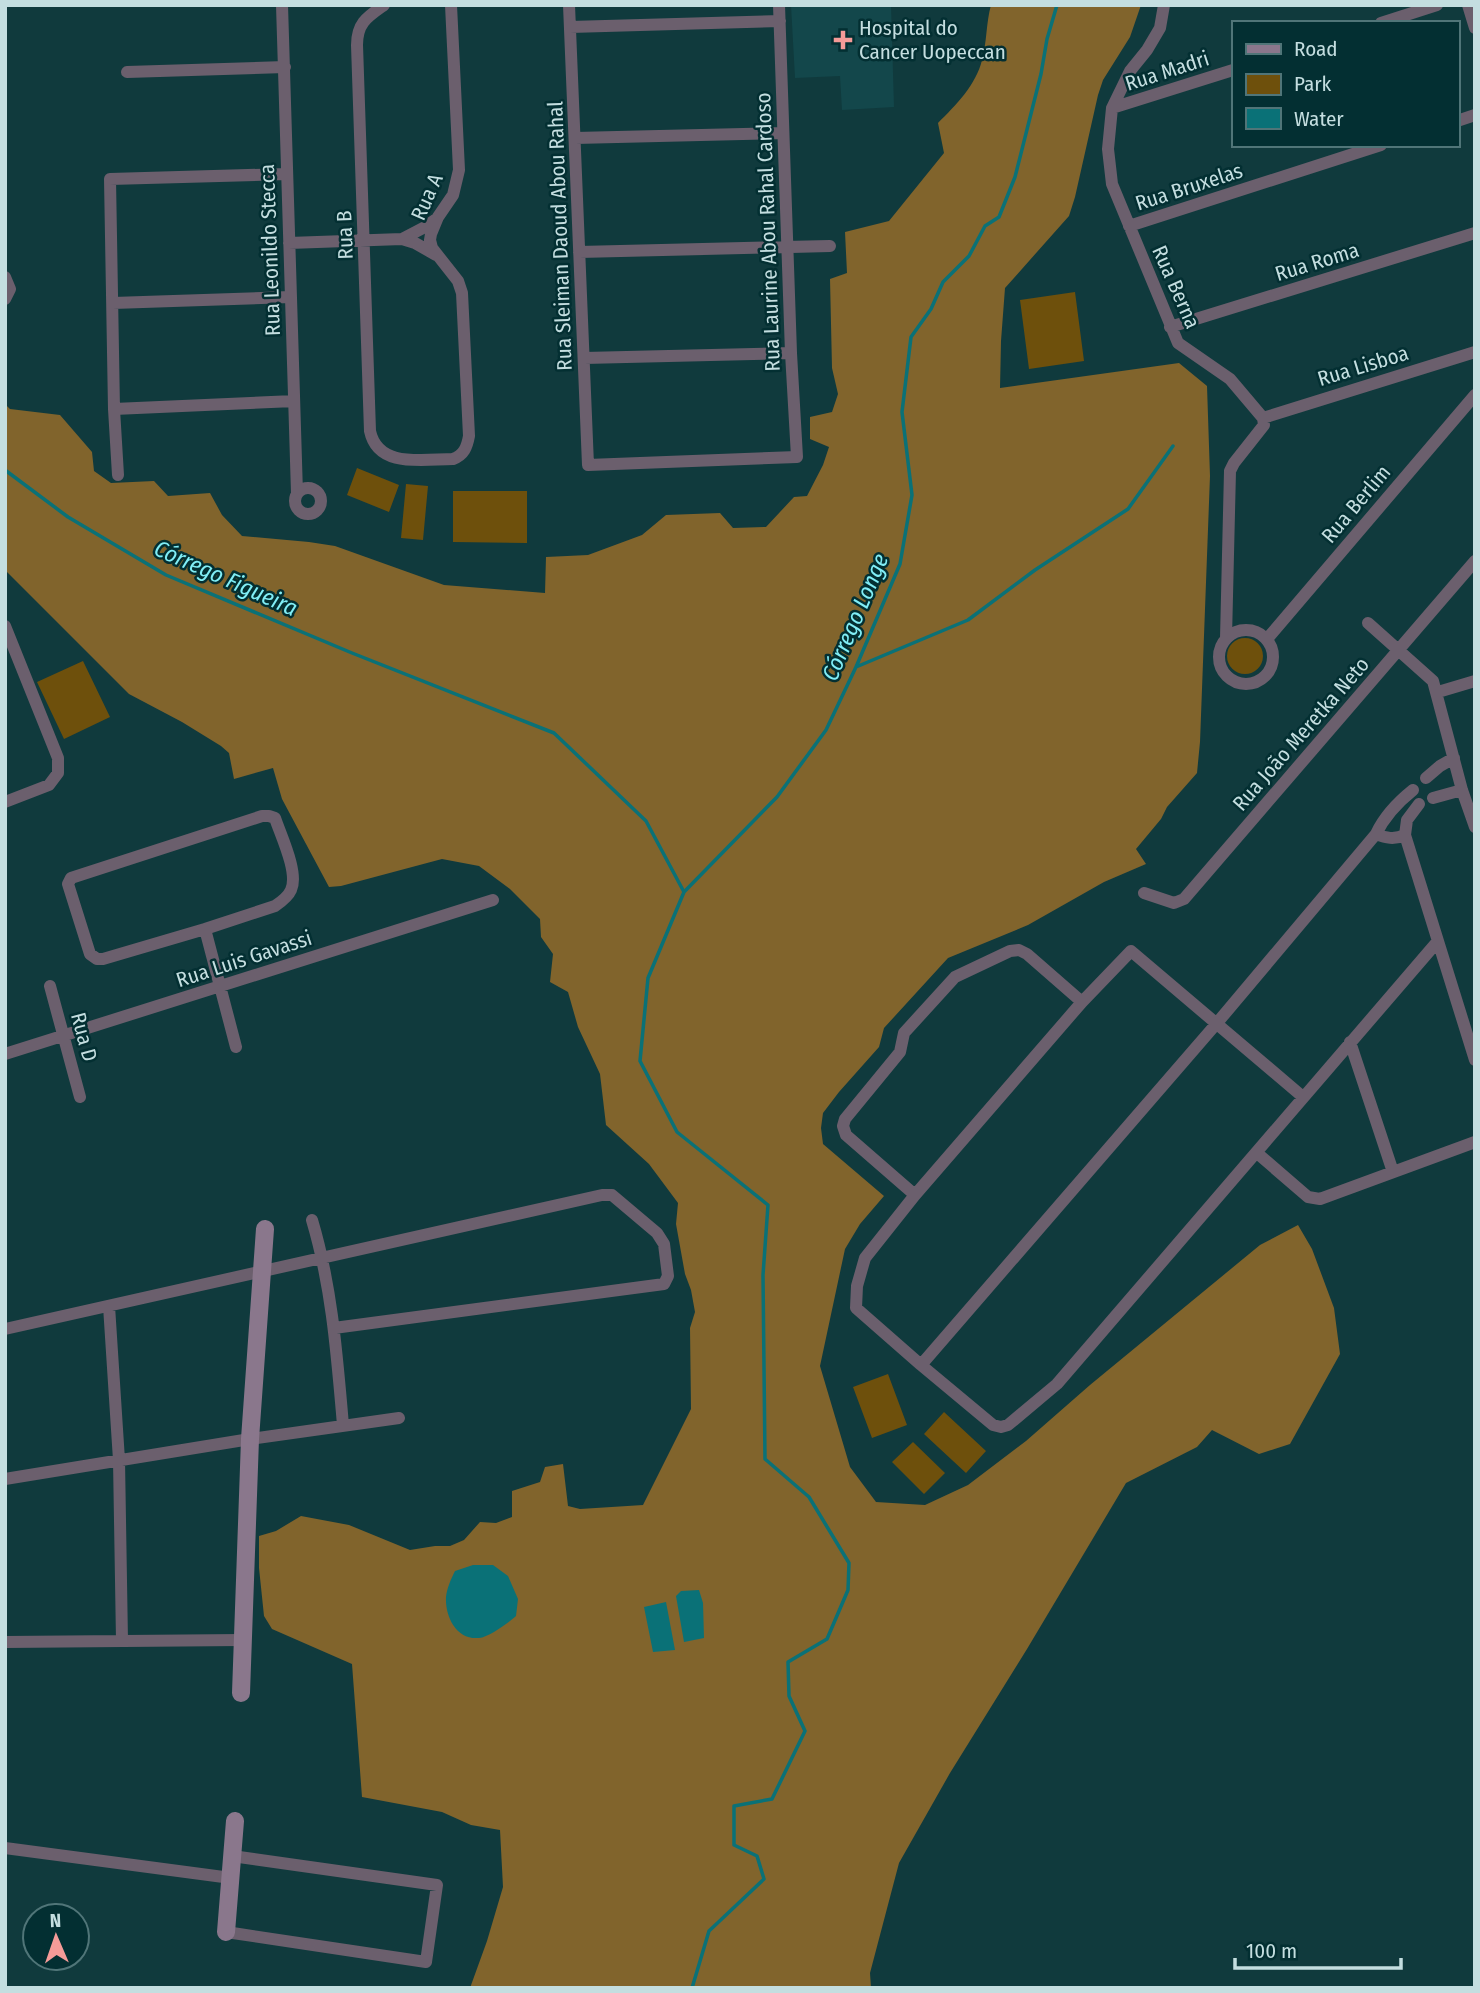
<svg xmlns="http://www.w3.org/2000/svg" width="1480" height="1993" font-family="'Fira Sans Condensed',sans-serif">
  <rect width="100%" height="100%" fill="#103a3d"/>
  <!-- built -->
  <path fill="#13474b" d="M791,5H891L894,107L842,110L840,76L795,78Z"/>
  <!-- green -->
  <path fill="#6e500c" d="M1075,292L1084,361L1029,369L1020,300Z
    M357,468L399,485L389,512L347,495Z
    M406,484L428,486L423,540L401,538Z
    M453,491H527V543L453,542Z
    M1227 656a18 18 0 1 1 36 0a18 18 0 1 1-36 0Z
    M83,661L110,717L64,739L37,682Z
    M888,1374L907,1425L872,1438L853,1387Z
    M944,1412L986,1451L966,1473L924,1434Z
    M913,1442L945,1473L924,1494L892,1462Z"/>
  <!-- forest -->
  <path fill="#81642c" d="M991,5H1141L1130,37L1103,80L1098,95L1075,197L1069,216L1005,288L1001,341L1000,388L1179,363L1207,386L1210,476L1200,742L1197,773L1167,807L1161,819L1136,849L1146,864L1104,882L1028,925L948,958L884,1028L879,1047L839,1092L823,1113L821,1128L823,1144L884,1196L860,1224L845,1249L820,1366L850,1467L876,1502L925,1505L968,1485L1026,1441L1090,1385L1260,1245L1298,1225L1312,1249L1334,1308L1340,1354L1290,1444L1259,1454L1212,1430L1197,1447L1126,1483L1027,1649L950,1773L899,1863L870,1973L871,1988H470L487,1941L503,1887L500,1830L471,1825L442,1812L362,1797L352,1664L272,1629L264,1616L259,1568V1536L276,1531L301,1516L349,1525L410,1550L435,1546H450L464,1540L480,1522L496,1523L512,1517V1491L540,1482L545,1467L563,1464L568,1506L580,1509L643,1505L691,1409L690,1328L695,1312L691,1290L685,1274L676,1224L678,1203L649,1164L606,1125L600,1074L578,1027L568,992L550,982L553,954L541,937L540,919L510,889L479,866L442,859L341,886L329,887L282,799L273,768L234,779L229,753L221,746L182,722L129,694L5,570V404L10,409L60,415L92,452L94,471L111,483L154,481L168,496L210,493L222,515L242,536L309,542L335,546L444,585L545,593L546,557L588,555L642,535L666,515L720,513L733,528L766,527L794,497L807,496L823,465L829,447L810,439V417L832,412L838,394L832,368L830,279L847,273L845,232L889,221L944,153L938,123C956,105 976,85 982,60C987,42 986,23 991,5Z"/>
  <!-- water -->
  <path fill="#0a7177" d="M473,1565H493L508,1576L518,1599L516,1616C508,1623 489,1637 479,1638C456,1640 445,1616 446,1597C447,1588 451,1579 455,1571Z
    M699,1590L703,1603L704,1638L684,1642L676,1596L681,1591Z
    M666,1602L675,1650L653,1652L644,1607Z"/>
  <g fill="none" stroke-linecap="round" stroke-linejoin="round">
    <!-- stream -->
    <path stroke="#0a7177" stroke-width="3.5" d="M5,470L68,517L166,575L352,653L554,733L646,821L684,892L648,978L640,1061L677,1132L768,1205L763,1275L765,1459L809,1497L849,1563L848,1590L827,1639L788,1662L789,1696L805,1731L772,1799L734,1806V1845L757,1856L764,1879L709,1931L692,1988
      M856,667L968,620L1035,570L1128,509L1173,446
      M684,892L777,797L826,730L856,667L900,564L912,495L902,412L911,337L931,309L943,282L969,256L985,226L999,217L1015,177L1041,74L1047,39L1057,5"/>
    <!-- street -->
    <path stroke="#6b5f6d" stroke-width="12" d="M282,5L297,493
      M384,5C367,17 357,23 357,45L370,431C378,469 424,459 453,459C464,455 467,447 469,436L462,293L458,281L432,248L430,240L431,234L438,217L453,195L459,170L451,5
      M569,5L588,465L797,457L791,353L779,5
      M1164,5L1160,28L1147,50L1130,71L1112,108L1108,149L1112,184L1178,343L1230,379L1263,418L1264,425L1234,463L1230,471L1226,638
      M1468,5L1475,28
      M1381,23L1437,5
      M570,27L780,21
      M127,72L285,67
      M1112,108L1233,70
      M1457,121L1475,115
      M575,138L783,133
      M1129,226L1381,145
      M402,239L425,227L435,220
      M289,243L402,239L415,243L436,255
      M579,252L830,246
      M5,277L10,289L5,299
      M113,303L291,297
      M1170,327L1475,233
      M584,358L791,353
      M114,409L294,401
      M1263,418L1475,352
      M118,475L114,409L110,179L287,174
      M295 501a13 13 0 1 1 26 0a13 13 0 1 1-26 0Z
      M1368,623L1433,681L1462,790L1475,827
      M5,626L58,758V773L49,785L5,802
      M1219 657a27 27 0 1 1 54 0a27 27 0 1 1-54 0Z
      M1267,639L1475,395
      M1438,692L1475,681
      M1426,778L1440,766L1454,758
      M1433,798L1462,790
      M1419,804L1407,820L1405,835C1394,840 1386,838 1376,834L1217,1023L921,1365L993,1425L1001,1427L1008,1425L1057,1384L1438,941
      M262,816H269L275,818C281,836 299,873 291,890C288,897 281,902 275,906L205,929L103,959H97L90,954L68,884L71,878Z
      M1376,834C1384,817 1398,802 1413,790
      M1405,835L1475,1060
      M1144,893L1174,903L1184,899L1475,561
      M205,929L236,1047
      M50,986L80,1097
      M1350,1042L1393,1172
      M5,1054L493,900
      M1257,1153L1308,1197L1320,1199L1475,1142
      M915,1195L846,1135L843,1126L845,1119L900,1052L904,1033L955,977L1010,951L1019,950L1027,954L1082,1002
      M312,1220C332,1287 337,1356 343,1425
      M109,1306L119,1460L122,1641
      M5,1329L602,1195H612L657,1233L664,1244L668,1276L664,1284L334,1328
      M921,1365L856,1308L857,1286L865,1258L915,1195L1082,1002L1131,951L1303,1097
      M5,1479L250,1439L399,1418
      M5,1642L242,1640
      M5,1848L231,1878
      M226,1932L426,1962L437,1885L232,1856"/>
    <!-- secondary -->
    <path stroke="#8a778c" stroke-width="18" d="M241,1693L250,1439L265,1229
      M226,1932L235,1821"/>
  </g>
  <!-- markers -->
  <path fill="#f59b98" stroke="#032f32" stroke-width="2.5" d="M839.5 29.5h7v7h7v7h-7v7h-7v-7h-7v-7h7z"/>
  <g text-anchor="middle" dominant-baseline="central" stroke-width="5" stroke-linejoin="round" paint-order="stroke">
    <!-- poi labels -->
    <g font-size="21" fill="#c4dee0" stroke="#032f32" text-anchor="start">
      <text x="859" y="28">Hospital do<tspan x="859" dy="24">Cancer Uopeccan</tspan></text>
    </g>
    <!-- street labels -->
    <g font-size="21" fill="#c4dee0" stroke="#032f32">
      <text transform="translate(1167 71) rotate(-18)">Rua Madri</text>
      <text transform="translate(1189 187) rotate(-18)">Rua Bruxelas</text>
      <text transform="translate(427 197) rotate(-66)">Rua A</text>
      <text transform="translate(768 232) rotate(-92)">Rua Laurine Abou Rahal Cardoso</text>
      <text transform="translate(345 235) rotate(-92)">Rua B</text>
      <text transform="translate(560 236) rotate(-92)">Rua Sleiman Daoud Abou Rahal</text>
      <text transform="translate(270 250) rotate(-92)">Rua Leonildo Stecca</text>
      <text transform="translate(1317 262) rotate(-17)">Rua Roma</text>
      <text transform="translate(1176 287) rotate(66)">Rua Berna</text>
      <text transform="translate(1363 366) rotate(-17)">Rua Lisboa</text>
      <text transform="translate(1356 504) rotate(-50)">Rua Berlim</text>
      <text transform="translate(1301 734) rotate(-49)">Rua João Meretka Neto</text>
      <text transform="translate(244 959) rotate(-18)">Rua Luis Gavassi</text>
      <text transform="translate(84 1037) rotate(75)">Rua D</text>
    </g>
    <!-- water labels -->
    <g font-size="23" font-style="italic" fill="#81eef6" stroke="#032f32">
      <text transform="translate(226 578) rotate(24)">Córrego Figueira</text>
      <text transform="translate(855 617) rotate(-67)">Córrego Longe</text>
    </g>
  </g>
  <!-- border -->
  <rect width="1480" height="1993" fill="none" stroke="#c4dee0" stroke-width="14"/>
  <!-- legend -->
  <rect x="1232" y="21" width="228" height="126" fill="#032f32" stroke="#507578" stroke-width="2"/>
  <rect x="1246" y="44" width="35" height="10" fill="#8a778c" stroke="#507578" stroke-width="2"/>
  <text x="1294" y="56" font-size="21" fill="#c4dee0">Road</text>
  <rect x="1246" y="74" width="35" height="21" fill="#6e500c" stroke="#507578" stroke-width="2"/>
  <text x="1294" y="91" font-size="21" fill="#c4dee0">Park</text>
  <rect x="1246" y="108" width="35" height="21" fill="#0a7177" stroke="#507578" stroke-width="2"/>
  <text x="1294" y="126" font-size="21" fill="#c4dee0">Water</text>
  <!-- north arrow -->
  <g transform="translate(56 1937) rotate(358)"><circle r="33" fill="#032f32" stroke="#507578" stroke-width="2"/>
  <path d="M0-5L12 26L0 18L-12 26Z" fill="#f59b98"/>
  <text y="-10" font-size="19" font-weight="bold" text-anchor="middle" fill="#c4dee0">N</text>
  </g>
  <!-- scale -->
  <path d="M1235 1958v10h166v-10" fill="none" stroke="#c4dee0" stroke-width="3.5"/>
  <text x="1246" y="1958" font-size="21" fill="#c4dee0" stroke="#032f32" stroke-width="5" paint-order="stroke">100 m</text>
</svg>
